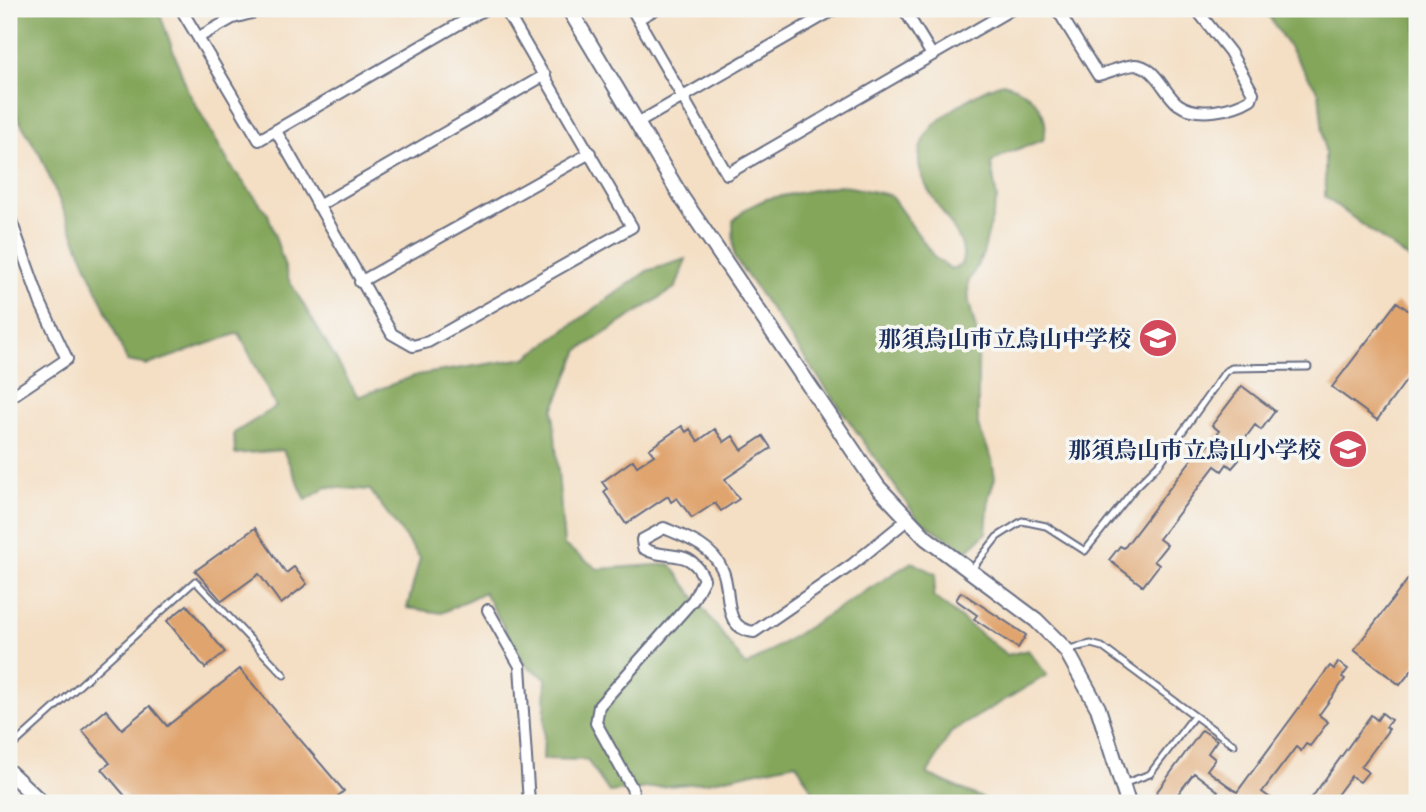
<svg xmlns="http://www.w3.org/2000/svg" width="1426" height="812" font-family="'Gentium Book Plus','Noto Serif JP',serif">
  <rect width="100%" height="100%" fill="#f6f6f2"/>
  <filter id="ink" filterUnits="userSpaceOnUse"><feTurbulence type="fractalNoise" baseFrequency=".0143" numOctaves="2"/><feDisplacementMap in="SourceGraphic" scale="14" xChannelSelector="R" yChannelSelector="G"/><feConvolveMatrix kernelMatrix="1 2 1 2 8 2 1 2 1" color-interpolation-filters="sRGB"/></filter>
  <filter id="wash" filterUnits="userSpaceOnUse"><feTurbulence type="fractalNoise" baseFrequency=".00686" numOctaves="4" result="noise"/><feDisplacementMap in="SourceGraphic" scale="28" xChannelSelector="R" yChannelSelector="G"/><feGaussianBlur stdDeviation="1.57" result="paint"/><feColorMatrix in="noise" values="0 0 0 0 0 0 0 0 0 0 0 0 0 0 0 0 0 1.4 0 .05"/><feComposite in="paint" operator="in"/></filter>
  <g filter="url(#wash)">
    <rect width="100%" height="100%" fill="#f4dfc4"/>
    <!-- forest -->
    <path fill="#83a65a" stroke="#4f6a5c" stroke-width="2" d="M9,9H158L188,91L230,165L268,214L289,280L358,397L417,375L526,358L647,271L686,259L676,287L579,350L553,410L564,545L598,569L670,564L746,666L912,562L936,574L933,596L1007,655L1028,650L1047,675L951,732L927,774L993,803H814L812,790L796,763L708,782L609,792L587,760L543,759L546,678L525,665L484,592L442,613L407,608L420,558L370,490L327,487L306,500L283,450L235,454L234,433L276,407L239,333L148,365L127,361L41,157L9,103Z
      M1264,9H1417V265L1325,197V153L1319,93Z
      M1003,83C1029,89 1053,113 1043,140L1007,153L991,163L997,199L983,254L968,283L969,302L978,338V426L992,459L995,478L989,496L986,533L967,551L918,519L734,257L733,221L747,208L766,199L840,185L890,195L935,258L951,269L960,266C984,227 864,170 951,111C968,99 982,89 1003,83Z"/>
    <g id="blocks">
      <!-- building -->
      <path fill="#e0a46e" d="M1397,302L1417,317V366L1377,420L1332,387Z
        M1242,386L1275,411L1261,430L1255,425L1233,455L1239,460L1232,468L1227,464L1222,471L1215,466L1159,539L1167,545L1154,561L1159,565L1143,586L1109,560L1120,546L1124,548L1201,447L1205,450L1219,431L1212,425Z
        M682,426L686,432L690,429L698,441L715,429L724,442L733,436L742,450L763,436L771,448L725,479L739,499L721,511L715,503L692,518L677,498L671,502L668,496L626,524L604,492L607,489L602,482L633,460L637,466L654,455L649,449Z
        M255,528L286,573L294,567L307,584L281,604L259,574L222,601L195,571Z
        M1409,578L1417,585V664L1400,685L1354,650Z
        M961,592L1026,635L1018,648L974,619L977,615L956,600Z
        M187,605L225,652L205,668L167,621Z
        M1338,662L1348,669L1342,677L1345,679L1319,715L1328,722L1310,746L1306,744L1301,751L1296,747L1262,792L1277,803H1208L1218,791L1194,773L1171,803L1156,793L1202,730L1217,740L1208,753L1215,759L1207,770L1237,792L1330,666L1334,669Z
        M240,669L344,791L330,803H131L102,769L110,763L82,730L106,710L122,729L150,706L167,726Z
        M1382,713L1391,720L1386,727L1389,729L1361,767L1368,772L1360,782L1351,776L1331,803H1308L1371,715L1377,720Z"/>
    </g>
  </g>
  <g filter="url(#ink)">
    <use href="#blocks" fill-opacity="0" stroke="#676d82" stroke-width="2"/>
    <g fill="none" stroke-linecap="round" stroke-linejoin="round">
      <!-- service casing -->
      <g stroke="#676d82" stroke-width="9">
        <path id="service" d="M972,569L997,537L1022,521L1046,526L1085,551L1135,488L1160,463L1225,372L1232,368L1308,367
          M1069,649L1091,644L1102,647L1234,745
          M9,749L195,581L284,675
          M1123,784L1150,774L1194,716"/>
      </g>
      <!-- minor casing -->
      <g stroke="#676d82" stroke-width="14">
        <path id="minor" d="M181,9L259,140L485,9
          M632,9L727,174L1012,9
          M904,9L932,55
          M1057,9L1098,75C1109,72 1123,66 1135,65C1155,65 1164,93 1178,104C1197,118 1233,110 1251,99L1253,93L1230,52L1196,9
          M638,19L656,9
          M199,37L233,18L266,9
          M636,124L835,9
          M276,131L392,334L413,346L428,342L632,227L505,9
          M318,206L545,75
          M9,215L41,304L67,359L9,398
          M360,282L590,153
          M488,610L520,666L529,803
          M636,803L632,788L596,723L599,706L693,600L704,579C690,545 666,562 643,548L642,540L664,528C685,537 712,546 722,569C733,591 720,628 754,632L853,564L907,520"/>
      </g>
      <!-- tertiary casing -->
      <g stroke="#676d82" stroke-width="18">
        <path id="tertiary" d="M569,9L682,198L878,487L926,538L1036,620L1066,650L1098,708L1128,803
          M9,772L42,803"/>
      </g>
      <!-- service -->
      <use href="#service" stroke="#fff" stroke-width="5"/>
      <!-- minor -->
      <use href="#minor" stroke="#fff" stroke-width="10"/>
      <!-- tertiary -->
      <use href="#tertiary" stroke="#fff" stroke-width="14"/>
    </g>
  </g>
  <!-- icons -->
  <defs>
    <g id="school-disc" transform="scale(2.0125)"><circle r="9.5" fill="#d1495b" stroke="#f6f6f2"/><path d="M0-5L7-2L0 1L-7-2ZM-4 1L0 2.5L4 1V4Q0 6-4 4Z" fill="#fff"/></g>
  </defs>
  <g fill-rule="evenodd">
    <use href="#school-disc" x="1158" y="338"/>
    <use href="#school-disc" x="1348" y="449"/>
  </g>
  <g text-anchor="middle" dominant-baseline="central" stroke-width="7" stroke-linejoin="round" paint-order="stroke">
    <!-- poi labels -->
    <g font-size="23" font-weight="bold" fill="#1b2f5e" stroke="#f6f6f2" text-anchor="end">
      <text x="1131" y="338">那須烏山市立烏山中学校</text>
      <text x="1321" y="449">那須烏山市立烏山小学校</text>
    </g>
  </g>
  <!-- margin -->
  <rect width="1426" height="812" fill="none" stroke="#f6f6f2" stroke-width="35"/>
</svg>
